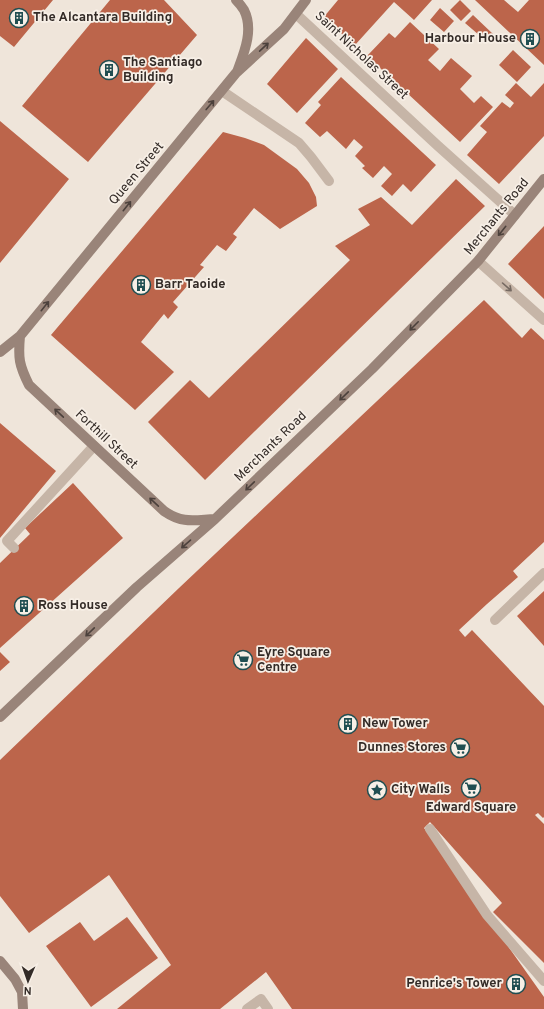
<svg xmlns="http://www.w3.org/2000/svg" width="544" height="1009" font-family="Overpass,sans-serif">
  <rect width="100%" height="100%" fill="#efe5da"/>
  <!-- building -->
  <path fill="#bc654b" d="M0,0H53L14,47L0,36Z
    M110,0H164L197,35L88,162L22,106Z
    M338,0H432L414,20L394,2L355,45L323,18Z
    M460,0L471,11L461,21L450,10Z
    M475,0H504L518,12L529,0H544V65Z
    M440,8L454,21L444,32L430,20Z
    M473,15L493,34L486,41L465,23Z
    M410,22L439,49L428,60L440,71L451,58L472,76L460,89L474,103L481,96L493,107L460,142L367,56L389,33L395,38Z
    M306,38L338,69L297,113L267,84Z
    M513,50L531,67L517,82L499,65Z
    M341,77L436,165L411,192L403,184L392,196L381,186L392,174L384,166L373,178L362,168L365,166L355,156L363,147L354,139L346,149L327,131L320,137L305,123L321,105L318,102Z
    M516,83L531,97L544,83V136L499,184L467,155L487,132L480,126L502,102L510,108L514,103L505,95Z
    M0,121L69,179L0,263Z
    M223,132L245,138L264,145L297,169L309,183L316,197L317,206L280,229L254,208L233,234L237,237L226,251L217,245L200,265L204,267L173,302L178,307L168,319L164,314L141,342L174,372L135,410L51,335Z
    M456,179L485,206L205,480L148,422L190,380L209,398L350,260L335,246L370,225L358,209L381,197L412,225Z
    M544,226V299L508,264Z
    M484,300L522,338L531,328L544,340V542L513,571L518,577L487,604L459,630L465,637L472,630L544,706V817L543,818L538,813L535,815L544,824V963L493,912L502,903L430,822L424,828L544,997V1009H292L266,972L220,1009H117L171,965L109,875L29,933L0,896V760L179,588Z
    M0,423L56,471L0,538Z
    M73,483L123,538L0,648V563L30,534L25,528Z
    M544,591V646L517,616Z
    M0,652L10,662L0,671Z
    M127,917L158,958L91,1007L46,946L80,922L94,941Z"/>
  <g fill="none" stroke-linecap="round" stroke-linejoin="round">
    <!-- lane -->
    <path stroke="#c6b5a7" stroke-width="10" d="M14,548L7,541L94,446
      M247,1009L261,999L268,1009"/>
    <!-- street -->
    <path stroke="#c6b5a7" stroke-width="10" d="M296,14L437,145L515,215
      M222,91L299,143L311,157L329,181
      M478,261L544,320
      M495,620L544,573
      M430,829L487,915L544,981"/>
    <!-- secondary -->
    <path stroke="#998479" stroke-width="10" d="M236,0C239,3 242,7 244,10C254,30 244,53 237,72
      M20,336C18,358 19,365 29,385L164,511C183,524 194,520 215,519
      M0,352L20,336L236,73L284,29L306,0
      M0,717L137,587L215,519L372,369L478,261L544,179
      M0,961L15,979L22,992L23,1009"/>
  </g>
  <!-- one-way arrows -->
  <defs><path id="oneway-shaft" d="M-6 0H5M1.5-3L5.5 0L1.5 3" fill="none" stroke-width="1.6" stroke-linecap="round" stroke-linejoin="round"/></defs>
  <g stroke="#4c413c">
    <use href="#oneway-shaft" transform="translate(264 47) rotate(-43)"/>
    <use href="#oneway-shaft" transform="translate(210 105) rotate(-50)"/>
    <use href="#oneway-shaft" transform="translate(127 206) rotate(-51)"/>
    <use href="#oneway-shaft" transform="translate(502 231) rotate(129)"/>
    <use href="#oneway-shaft" transform="translate(45 306) rotate(-51)"/>
    <use href="#oneway-shaft" transform="translate(414 326) rotate(135)"/>
    <use href="#oneway-shaft" transform="translate(344 396) rotate(136)"/>
    <use href="#oneway-shaft" transform="translate(59 413) rotate(-137)"/>
    <use href="#oneway-shaft" transform="translate(250 486) rotate(136)"/>
    <use href="#oneway-shaft" transform="translate(154 502) rotate(-137)"/>
    <use href="#oneway-shaft" transform="translate(186 544) rotate(139)"/>
    <use href="#oneway-shaft" transform="translate(90 632) rotate(136)"/>
  </g>
  <use stroke="#756961" href="#oneway-shaft" transform="translate(507 287) rotate(42)"/>
  <!-- icons -->
  <defs>
    <g id="building-ring" transform="scale(1)"><circle r="9.5" fill="#f7efe6" stroke="#204e51" stroke-width="1.5"/><path d="M-4-6H4V6H1V3H-1V6H-4ZM-2.5-4.3h1.7v1.8h-1.7ZM.8-4.3h1.7v1.8H.8ZM-2.5-1h1.7V.8h-1.7ZM.8-1h1.7V.8H.8Z" fill="#204e51"/></g>
    <g id="supermarket-ring" transform="scale(1)"><circle r="9.5" fill="#f7efe6" stroke="#204e51" stroke-width="1.5"/><path d="M-6-5.5h2.5l.6 2H6L4.5 2H-2.5L-4.4-4H-6ZM-1.5 3.2a1.3 1.3 0 1 0 .1 0ZM3 3.2a1.3 1.3 0 1 0 .1 0Z" fill="#204e51"/></g>
    <g id="sight-ring" transform="scale(1)"><circle r="9.5" fill="#f7efe6" stroke="#204e51" stroke-width="1.5"/><path d="M0-6L1.8-2.2L6-1.7L2.9 1.2L3.7 5.4L0 3.3L-3.7 5.4L-2.9 1.2L-6-1.7L-1.8-2.2Z" fill="#204e51"/></g>
  </defs>
  <g fill-rule="evenodd">
    <use href="#building-ring" x="19" y="18"/>
    <use href="#building-ring" x="530" y="39"/>
    <use href="#building-ring" x="109" y="70"/>
    <use href="#building-ring" x="141" y="285"/>
    <use href="#building-ring" x="24" y="606"/>
    <use href="#supermarket-ring" x="243" y="660"/>
    <use href="#building-ring" x="348" y="724"/>
    <use href="#supermarket-ring" x="460" y="748"/>
    <use href="#supermarket-ring" x="471" y="788"/>
    <use href="#sight-ring" x="377" y="790"/>
    <use href="#building-ring" x="516" y="984"/>
  </g>
  <g text-anchor="middle" dominant-baseline="central" stroke-width="3.5" stroke-linejoin="round" paint-order="stroke">
    <!-- poi labels -->
    <g font-size="13" font-weight="bold" fill="#332b27" stroke="#f7efe6" text-anchor="start">
      <text x="33" y="18">The Alcantara Building</text>
      <text x="516" y="39" text-anchor="end">Harbour House</text>
      <text x="123" y="63">The Santiago<tspan x="123" dy="15">Building</tspan></text>
      <text x="155" y="285">Barr Taoide</text>
      <text x="38" y="606">Ross House</text>
      <text x="257" y="653">Eyre Square<tspan x="257" dy="15">Centre</tspan></text>
      <text x="362" y="724">New Tower</text>
      <text x="446" y="748" text-anchor="end">Dunnes Stores</text>
      <text x="391" y="790">City Walls</text>
      <text x="471" y="808" text-anchor="middle">Edward Square</text>
      <text x="502" y="984" text-anchor="end">Penrice's Tower</text>
    </g>
    <!-- street labels -->
    <g font-size="13" fill="#332b27" stroke="#f7efe6">
      <text transform="translate(361 56) rotate(43)">Saint Nicholas Street</text>
      <text transform="translate(137 174) rotate(-50)">Queen Street</text>
      <text transform="translate(497 217) rotate(-51)">Merchants Road</text>
      <text transform="translate(106 440) rotate(43)">Forthill Street</text>
      <text transform="translate(271 447) rotate(-44)">Merchants Road</text>
    </g>
  </g>
  <!-- north arrow -->
  <g transform="translate(28 981) rotate(182)" stroke="#f7efe6" stroke-width="3" paint-order="stroke">
  <path d="M0-3L7 15L0 10L-7 15Z" fill="#332b27"/>
  <text y="-6" font-size="11" font-weight="bold" text-anchor="middle" fill="#332b27">N</text>
  </g>
</svg>
